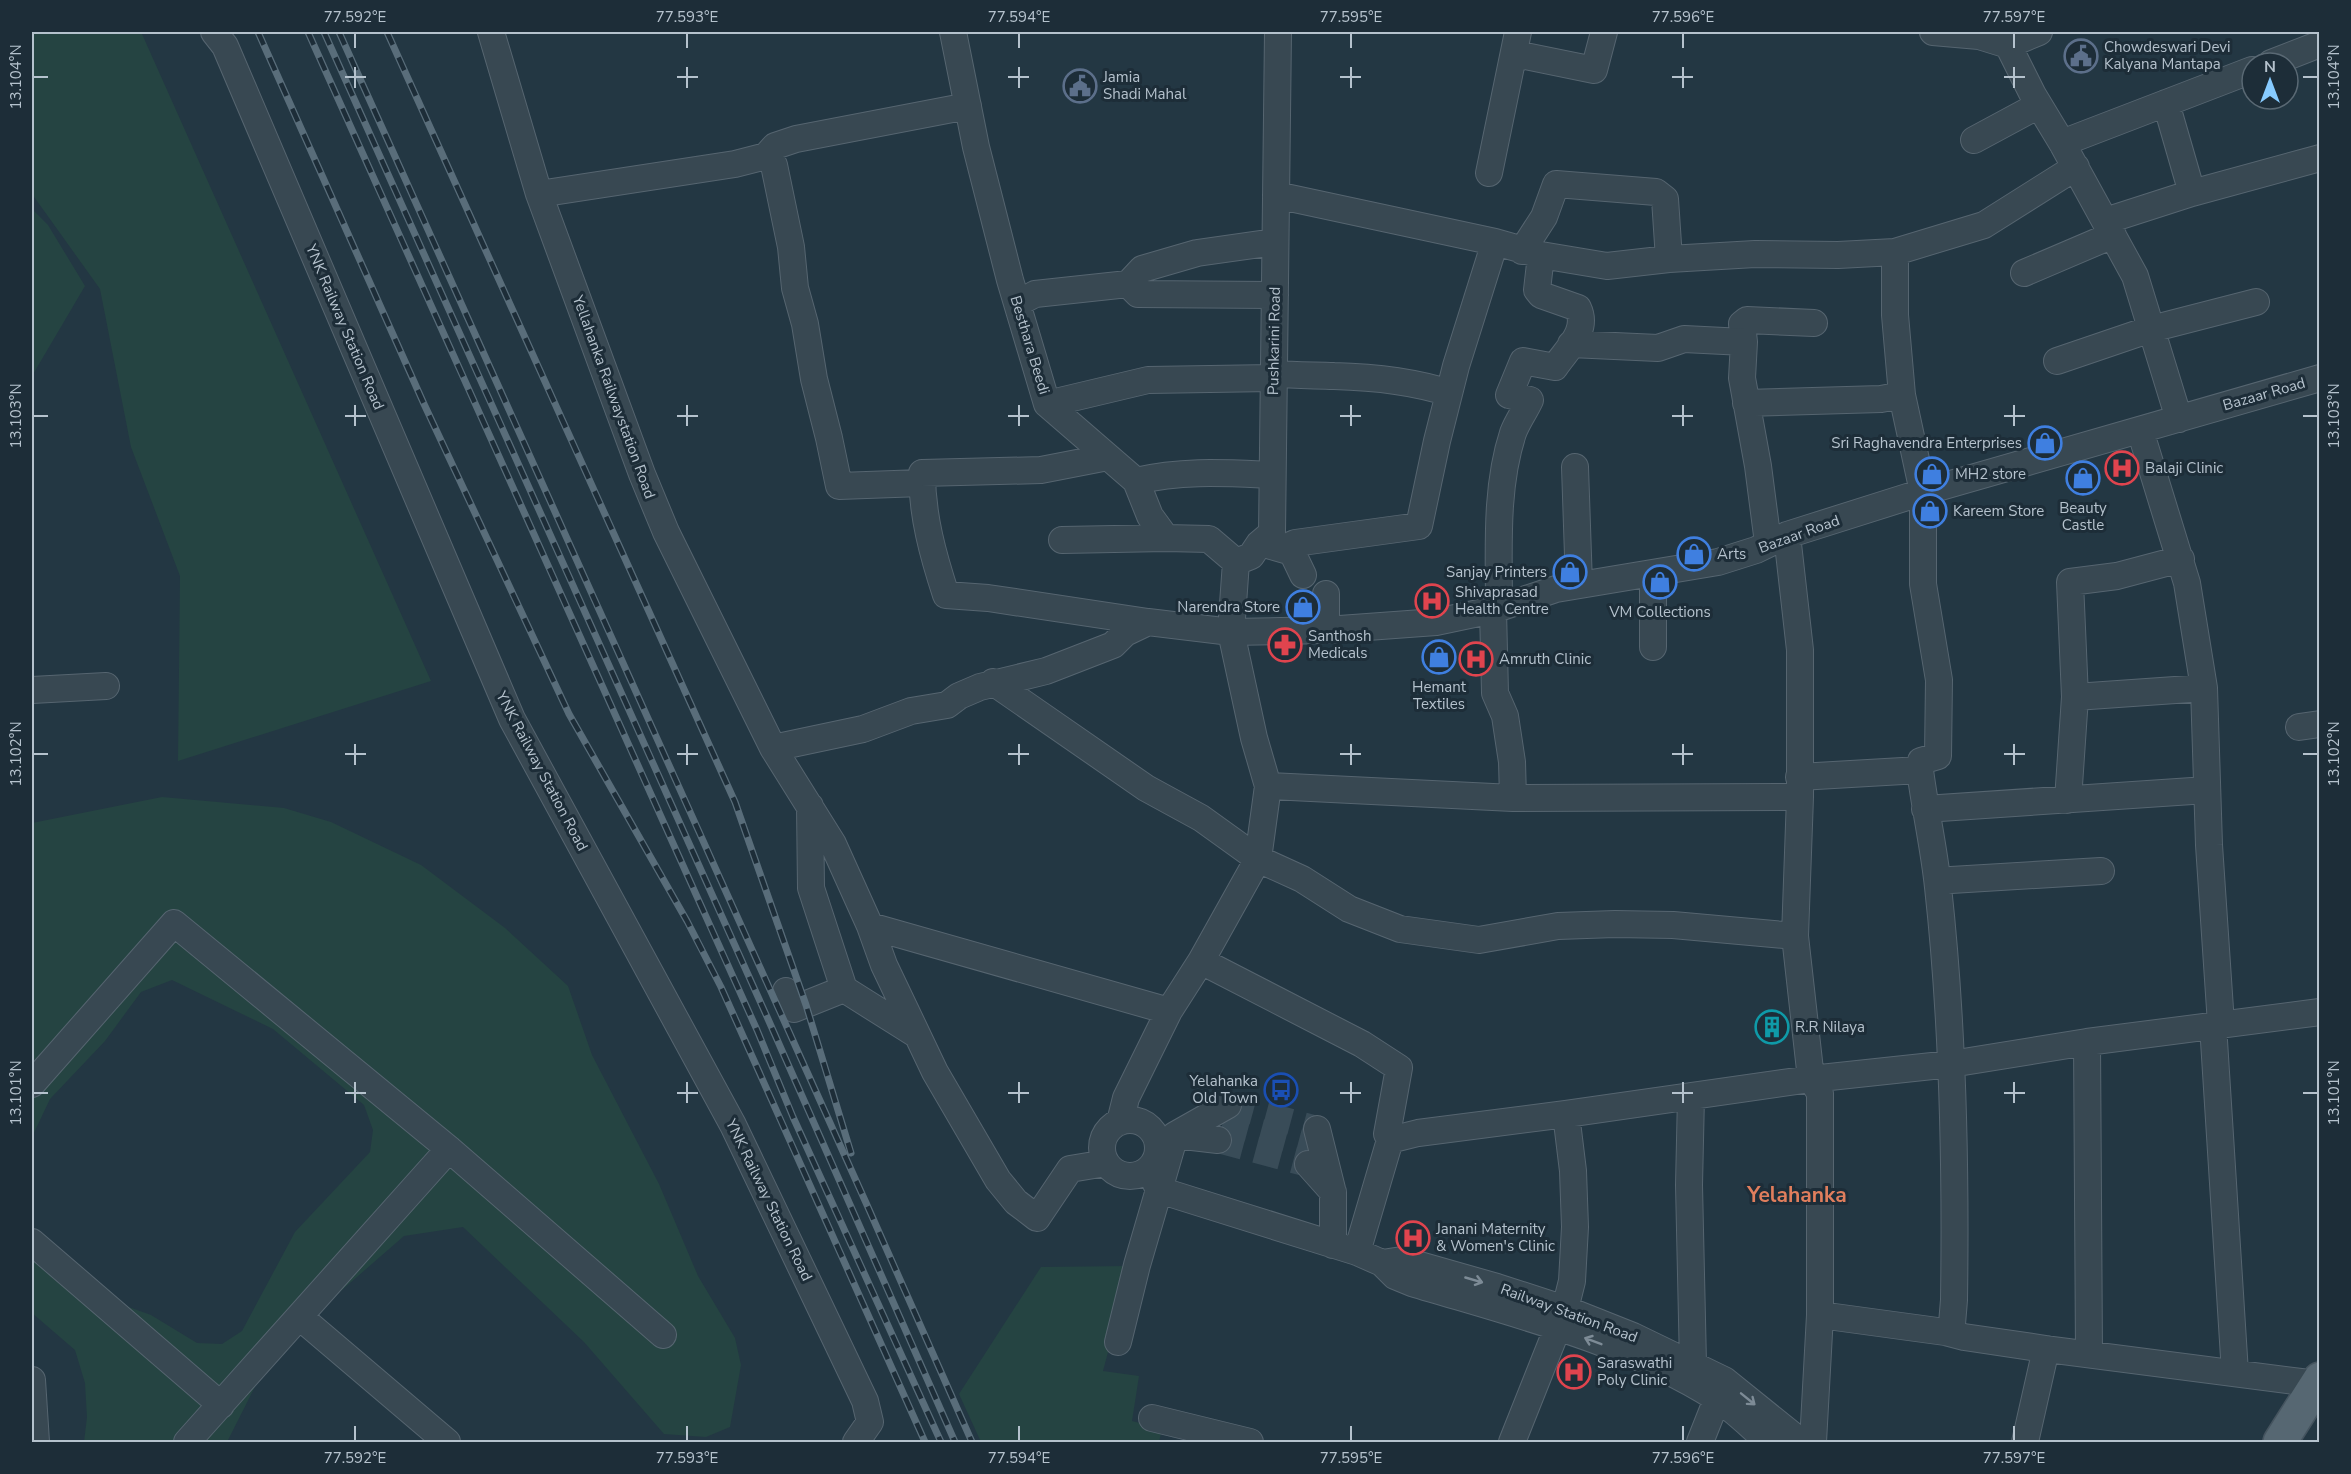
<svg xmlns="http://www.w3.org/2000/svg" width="2351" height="1474" font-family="'Nunito Sans',sans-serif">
  <rect width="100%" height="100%" fill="#233743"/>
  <!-- green -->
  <path fill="#254442" d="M32,32H141L142,34L431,681L178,761L180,576L131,447L100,289L32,194Z
    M32,209L48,225L85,286L32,376Z
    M162,797L284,808L331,822L421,865L505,928L568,986L592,1055L659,1184L698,1276L735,1338L741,1365L730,1427L706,1437L664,1434L584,1342L463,1227L404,1236L327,1303L261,1375L227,1442H84L87,1417L85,1383L75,1350L32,1313V1257L56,1281L151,1315L197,1343L222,1344L242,1331L295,1232L370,1152L373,1130L364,1105L273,1029L172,980L141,992L105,1041L50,1099L32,1137V823Z
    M1131,1266L1103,1371L1139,1376L1132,1421L1162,1429L1159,1442H981L959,1394L1041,1267Z"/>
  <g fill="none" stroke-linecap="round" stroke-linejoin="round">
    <!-- minor-tunnel -->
    <path stroke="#394c58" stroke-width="26" stroke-dasharray="26 13" stroke-linecap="butt" d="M1228,1105L1317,1129
      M1223,1122L1313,1146
      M1218,1140L1308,1164"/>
    <!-- minor casing -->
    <g stroke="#566570" stroke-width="28">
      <path id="minor" d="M214,32L225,46L512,719L733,1125L865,1401L870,1422L856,1442
        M491,32L539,194L642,474L666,532L773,748L833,844L870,926L884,965L935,1072L998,1180L1016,1202L1037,1218L1070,1169L1106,1163
        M953,32L976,147L1010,280L1047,404L1136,481L1150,516L1166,538L1209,539L1236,562
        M1933,32L1979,36L2008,45L2033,95L2062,143L2135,276L2179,419
        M2008,45L2039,32
        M1515,54L1594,70L1604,32
        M2271,63L2320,44
        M1974,140L2039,105
        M2062,143L2252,70
        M766,156L774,165L791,247L795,288L805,324L814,379L829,438L839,486L922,483
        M1489,173L1518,32
        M2192,193L2320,158
        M539,194L735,164L766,156L775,146L796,139L968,106
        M1276,195L1495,242L1456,366L1437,441L1419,526L1295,543L1284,548
        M2105,221L2192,193L2166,103
        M1495,242L1541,255L1537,290L1541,295L1578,308C1589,331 1567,349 1555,367L1523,361L1509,395L1530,400C1525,411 1517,422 1513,433C1495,488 1499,550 1499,607
        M1522,251L1544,217L1556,184L1656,192L1665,199L1669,259
        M1895,252V315L1902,395L1923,492V584L1939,680L1938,756L1921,761L1920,770C1925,809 1934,848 1938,887C1953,1023 1956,1163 1954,1300L1952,1324L1945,1332
        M1541,255L1607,266L1669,259L1755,254L1838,255L1895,252L1984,225L2076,167
        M2024,273L2113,235
        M1128,284L1138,294L1275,295
        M1018,303L1035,294L1128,284L1142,269L1197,253L1275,242
        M1744,342L1742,324L1747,320L1814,323
        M1571,344L1658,348L1684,339L1744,342L1742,378L1758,466L1768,543
        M2057,361L2151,329L2256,302
        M1274,373C1294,376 1314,375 1334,376C1373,377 1412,381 1449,393
        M1746,403L1881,399L1902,395
        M1047,404L1148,380L1274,378
        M2140,430L2187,583L2204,688L2209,845L2221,1024
        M1108,457L1041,470L922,473C922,516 933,555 946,595L988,598L1148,622
        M1575,467L1579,585
        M1136,481C1183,470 1225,473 1272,475
        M1787,535L1800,650V797L1795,936L1811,1079L1820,1093V1315L1813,1442
        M1062,540L1166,538
        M1271,546L1292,552L1303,575
        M1653,573V647
        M1326,594V630
        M993,682L1146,788L1201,818L1258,859L1302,879L1349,909L1400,929L1479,940L1558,926L1615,924L1673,925L1795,936
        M32,690L106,686
        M2075,697L2070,582L2117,576L2181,559
        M2299,727L2320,724
        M773,748L863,729L911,711L947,705L959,696L980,687L1046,671L1113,645L1125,633L1148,622L1231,632L1326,630L1436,622L1493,610L1556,589L1718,562L1756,550L1787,535L1923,492L2320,378
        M1799,777L1920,770
        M1268,786L1513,798L1512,762L1505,716L1495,693L1493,610
        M1513,798L1800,797
        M2068,800L2075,697L2204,688
        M810,806L811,888L844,989L917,1035
        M1925,809L2207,790
        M1938,883L1951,880L2101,871
        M870,926L1169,1011
        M1201,961L1362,1044L1399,1068L1387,1134L1390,1140
        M786,991L794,1009L844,989
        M2213,1025L2235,1373
        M2087,1042L2089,1354
        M32,1084L174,923L449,1149L663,1335
        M1102 1148a28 28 0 1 1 56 0a28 28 0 1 1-56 0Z
        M1120,1122L1126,1098L1169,1011L1201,961L1258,859L1268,786L1254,738L1231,632L1236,562L1251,556L1259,544L1272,533L1278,32
        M1317,1129L1332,1189
        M1175,1135L1218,1140
        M1308,1164L1333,1192V1245
        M1149,1169L1159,1190L1357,1252L1382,1263L1395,1276L1412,1283C1511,1313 1629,1342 1716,1398C1735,1410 1752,1428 1769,1442
        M32,1242L221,1405
        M1357,1252L1390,1140L1418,1133L1566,1114L1811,1079L1951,1064L2087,1042L2320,1012
        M1382,1263L1402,1260L1497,1287L1565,1309L1633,1336L1724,1380L1801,1442
        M1820,1315L1945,1332L1964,1337L2046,1349L2317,1384L2320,1387
        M300,1317L447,1442
        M1118,1342L1137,1265L1175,1135L1228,1105
        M1688,1377L1693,1364L1689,1185L1691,1096
        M32,1380L36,1442
        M1152,1418L1250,1442
        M187,1442L449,1149
        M1512,1442L1565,1309L1572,1281L1575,1227L1573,1171L1566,1114
        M1700,1442L1723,1384
        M2025,1442L2046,1349"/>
    </g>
    <!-- major casing -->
    <g stroke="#45545f" stroke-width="36">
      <path id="major" d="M2280,1442L2320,1379"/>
    </g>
    <!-- minor -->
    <use href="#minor" stroke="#384852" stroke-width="26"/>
    <!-- major -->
    <use href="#major" stroke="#566772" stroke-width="33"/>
    <!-- rail casing -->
    <g stroke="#596d7a" stroke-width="7">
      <path id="rail" d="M258,32L424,404L569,714L687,921L721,987L925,1442
        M308,32L757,1030L793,1117L941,1442
        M324,32L768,1019L955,1442
        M339,32L867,1205L972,1442
        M387,32L735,802L806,1005L851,1153"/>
    </g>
    <!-- rail -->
    <use href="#rail" stroke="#1d2d38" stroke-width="4.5" stroke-dasharray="14" stroke-linecap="butt"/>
  </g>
  <!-- one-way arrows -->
  <defs><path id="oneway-shaft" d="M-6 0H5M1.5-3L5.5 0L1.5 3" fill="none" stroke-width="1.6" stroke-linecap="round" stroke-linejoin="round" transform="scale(1.5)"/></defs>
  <g stroke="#7d8b96">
    <use href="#oneway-shaft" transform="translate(1474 1280) rotate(16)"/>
    <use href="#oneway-shaft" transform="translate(1593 1341) rotate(-159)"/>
    <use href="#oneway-shaft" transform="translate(1748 1399) rotate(39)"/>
  </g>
  <!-- ticks -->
  <path fill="none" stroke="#b5c2cd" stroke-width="2" d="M355,33V48M687,33V48M1019,33V48M1351,33V48M1683,33V48M2014,33V48M355,67V88M687,67V88M1019,67V88M1351,67V88M1683,67V88M2014,67V88M33,77H48M345,77H366M677,77H698M1008,77H1029M1340,77H1361M1672,77H1693M2004,77H2025M2303,77H2318M355,405V426M687,405V426M1019,405V426M1351,405V426M1683,405V426M2014,405V426M33,416H48M345,416H366M677,416H698M1008,416H1029M1340,416H1361M1672,416H1693M2004,416H2025M2303,416H2318M355,744V765M687,744V765M1019,744V765M1351,744V765M1683,744V765M2014,744V765M33,754H48M345,754H366M677,754H698M1008,754H1029M1340,754H1361M1672,754H1693M2004,754H2025M2303,754H2318M355,1082V1103M687,1082V1103M1019,1082V1103M1351,1082V1103M1683,1082V1103M2014,1082V1103M33,1093H48M345,1093H366M677,1093H698M1008,1093H1029M1340,1093H1361M1672,1093H1693M2004,1093H2025M2303,1093H2318M355,1426V1441M687,1426V1441M1019,1426V1441M1351,1426V1441M1683,1426V1441M2014,1426V1441"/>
  <!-- icons -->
  <defs>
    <g id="civic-ring" transform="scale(1.725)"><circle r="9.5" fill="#1d2d38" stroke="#5c6f8a" stroke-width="1.5"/><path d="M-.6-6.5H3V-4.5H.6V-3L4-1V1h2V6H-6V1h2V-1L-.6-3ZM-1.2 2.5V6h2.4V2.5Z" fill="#5c6f8a"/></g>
    <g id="shop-ring" transform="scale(1.725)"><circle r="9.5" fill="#1d2d38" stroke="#3f7fe0" stroke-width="1.5"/><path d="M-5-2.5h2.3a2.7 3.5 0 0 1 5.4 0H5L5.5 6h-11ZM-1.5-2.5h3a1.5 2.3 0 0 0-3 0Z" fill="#3f7fe0"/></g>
    <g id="hospital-ring" transform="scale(1.725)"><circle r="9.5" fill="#1d2d38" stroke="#e0444e" stroke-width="1.5"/><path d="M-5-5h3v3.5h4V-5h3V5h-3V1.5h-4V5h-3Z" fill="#e0444e"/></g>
    <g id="pharmacy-ring" transform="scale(1.725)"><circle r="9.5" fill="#1d2d38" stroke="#e0444e" stroke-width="1.5"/><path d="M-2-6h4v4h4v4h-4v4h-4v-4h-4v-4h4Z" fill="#e0444e"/></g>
    <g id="building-ring" transform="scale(1.725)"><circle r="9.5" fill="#1d2d38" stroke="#0f9aa8" stroke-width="1.5"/><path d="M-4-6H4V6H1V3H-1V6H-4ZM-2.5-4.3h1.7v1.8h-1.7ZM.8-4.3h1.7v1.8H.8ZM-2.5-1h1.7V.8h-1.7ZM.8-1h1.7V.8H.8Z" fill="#0f9aa8"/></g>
    <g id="bus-ring" transform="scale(1.725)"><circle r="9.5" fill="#1d2d38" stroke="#1a4fb4" stroke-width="1.5"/><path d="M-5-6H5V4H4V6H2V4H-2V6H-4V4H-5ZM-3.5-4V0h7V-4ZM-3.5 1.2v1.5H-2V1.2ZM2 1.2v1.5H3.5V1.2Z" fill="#1a4fb4"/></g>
  </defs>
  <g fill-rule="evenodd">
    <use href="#civic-ring" x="2081" y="56"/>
    <use href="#civic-ring" x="1080" y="86"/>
    <use href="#shop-ring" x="2045" y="443"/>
    <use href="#hospital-ring" x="2122" y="468"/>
    <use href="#shop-ring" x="1932" y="474"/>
    <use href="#shop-ring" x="2083" y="478"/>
    <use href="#shop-ring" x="1930" y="511"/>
    <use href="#shop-ring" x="1694" y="554"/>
    <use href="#shop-ring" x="1570" y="572"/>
    <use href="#shop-ring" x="1660" y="582"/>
    <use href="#hospital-ring" x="1432" y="601"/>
    <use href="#shop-ring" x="1303" y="607"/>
    <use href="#pharmacy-ring" x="1285" y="645"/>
    <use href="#shop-ring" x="1439" y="657"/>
    <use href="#hospital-ring" x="1476" y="659"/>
    <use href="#building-ring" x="1772" y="1027"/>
    <use href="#bus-ring" x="1281" y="1090"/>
    <use href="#hospital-ring" x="1413" y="1238"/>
    <use href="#hospital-ring" x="1574" y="1372"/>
  </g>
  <g text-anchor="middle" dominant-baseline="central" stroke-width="6" stroke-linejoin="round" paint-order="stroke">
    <!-- poi labels -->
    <g font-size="15" fill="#b5c2cd" stroke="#1d2d38" text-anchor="start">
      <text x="2104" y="47">Chowdeswari Devi<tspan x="2104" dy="17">Kalyana Mantapa</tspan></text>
      <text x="1103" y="77">Jamia<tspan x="1103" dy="17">Shadi Mahal</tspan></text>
      <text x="2022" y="443" text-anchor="end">Sri Raghavendra Enterprises</text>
      <text x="2145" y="468">Balaji Clinic</text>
      <text x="1955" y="474">MH2 store</text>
      <text x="2083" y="508" text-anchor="middle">Beauty<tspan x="2083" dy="17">Castle</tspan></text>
      <text x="1953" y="511">Kareem Store</text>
      <text x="1717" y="554">Arts</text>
      <text x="1547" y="572" text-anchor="end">Sanjay Printers</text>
      <text x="1455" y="592">Shivaprasad<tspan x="1455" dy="17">Health Centre</tspan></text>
      <text x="1280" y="607" text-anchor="end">Narendra Store</text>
      <text x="1660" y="612" text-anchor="middle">VM Collections</text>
      <text x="1308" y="636">Santhosh<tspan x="1308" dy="17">Medicals</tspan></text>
      <text x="1499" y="659">Amruth Clinic</text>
      <text x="1439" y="687" text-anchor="middle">Hemant<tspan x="1439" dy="17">Textiles</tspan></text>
      <text x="1795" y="1027">R.R Nilaya</text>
      <text x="1258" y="1081" text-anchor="end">Yelahanka<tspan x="1258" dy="17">Old Town</tspan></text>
      <text x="1436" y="1229">Janani Maternity<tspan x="1436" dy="17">&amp; Women's Clinic</tspan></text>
      <text x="1597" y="1363">Saraswathi<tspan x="1597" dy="17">Poly Clinic</tspan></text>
    </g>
    <!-- street labels -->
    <g font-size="15" fill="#b5c2cd" stroke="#1d2d38">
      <text transform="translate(345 327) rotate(67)">YNK Railway Station Road</text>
      <text transform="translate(1274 341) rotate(-89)">Pushkarini Road</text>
      <text transform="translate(1030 345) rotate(73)">Besthara Beedi</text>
      <text transform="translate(2264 394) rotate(-16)">Bazaar Road</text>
      <text transform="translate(614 397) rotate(70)">Yellahanka Railwaystation Road</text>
      <text transform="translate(1799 534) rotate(-20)">Bazaar Road</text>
      <text transform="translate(542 771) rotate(62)">YNK Railway Station Road</text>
      <text transform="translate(769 1200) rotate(64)">YNK Railway Station Road</text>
      <text transform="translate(1569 1313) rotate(20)">Railway Station Road</text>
    </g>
    <!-- district labels -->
    <g font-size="21" font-weight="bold" fill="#e07e5d" stroke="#1d2d38">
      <text x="1797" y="1195">Yelahanka</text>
    </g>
  </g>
  <!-- border -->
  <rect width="2351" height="1474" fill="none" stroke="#1d2d38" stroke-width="66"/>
  <!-- north arrow -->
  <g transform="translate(2270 81)"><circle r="28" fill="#1d2d38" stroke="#5a6974" stroke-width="1.5"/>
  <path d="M0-4.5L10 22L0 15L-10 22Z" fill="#87cbff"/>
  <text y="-9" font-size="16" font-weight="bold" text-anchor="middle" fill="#b5c2cd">N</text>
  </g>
  <rect x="33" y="33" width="2285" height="1408" fill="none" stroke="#b5c2cd" stroke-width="2"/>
  <g font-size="15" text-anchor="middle" fill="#b5c2cd">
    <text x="355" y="22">77.592°E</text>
    <text x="687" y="22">77.593°E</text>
    <text x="1019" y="22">77.594°E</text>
    <text x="1351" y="22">77.595°E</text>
    <text x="1683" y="22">77.596°E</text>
    <text x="2014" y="22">77.597°E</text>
    <text transform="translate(16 77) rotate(-90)" y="5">13.104°N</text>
    <text transform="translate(2334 77) rotate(-90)" y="5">13.104°N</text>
    <text transform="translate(16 416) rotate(-90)" y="5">13.103°N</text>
    <text transform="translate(2334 416) rotate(-90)" y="5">13.103°N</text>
    <text transform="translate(16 754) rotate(-90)" y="5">13.102°N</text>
    <text transform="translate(2334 754) rotate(-90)" y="5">13.102°N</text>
    <text transform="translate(16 1093) rotate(-90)" y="5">13.101°N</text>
    <text transform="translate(2334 1093) rotate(-90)" y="5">13.101°N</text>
    <text x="355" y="1463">77.592°E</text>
    <text x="687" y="1463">77.593°E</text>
    <text x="1019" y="1463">77.594°E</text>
    <text x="1351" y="1463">77.595°E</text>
    <text x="1683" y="1463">77.596°E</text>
    <text x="2014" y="1463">77.597°E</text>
  </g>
</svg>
